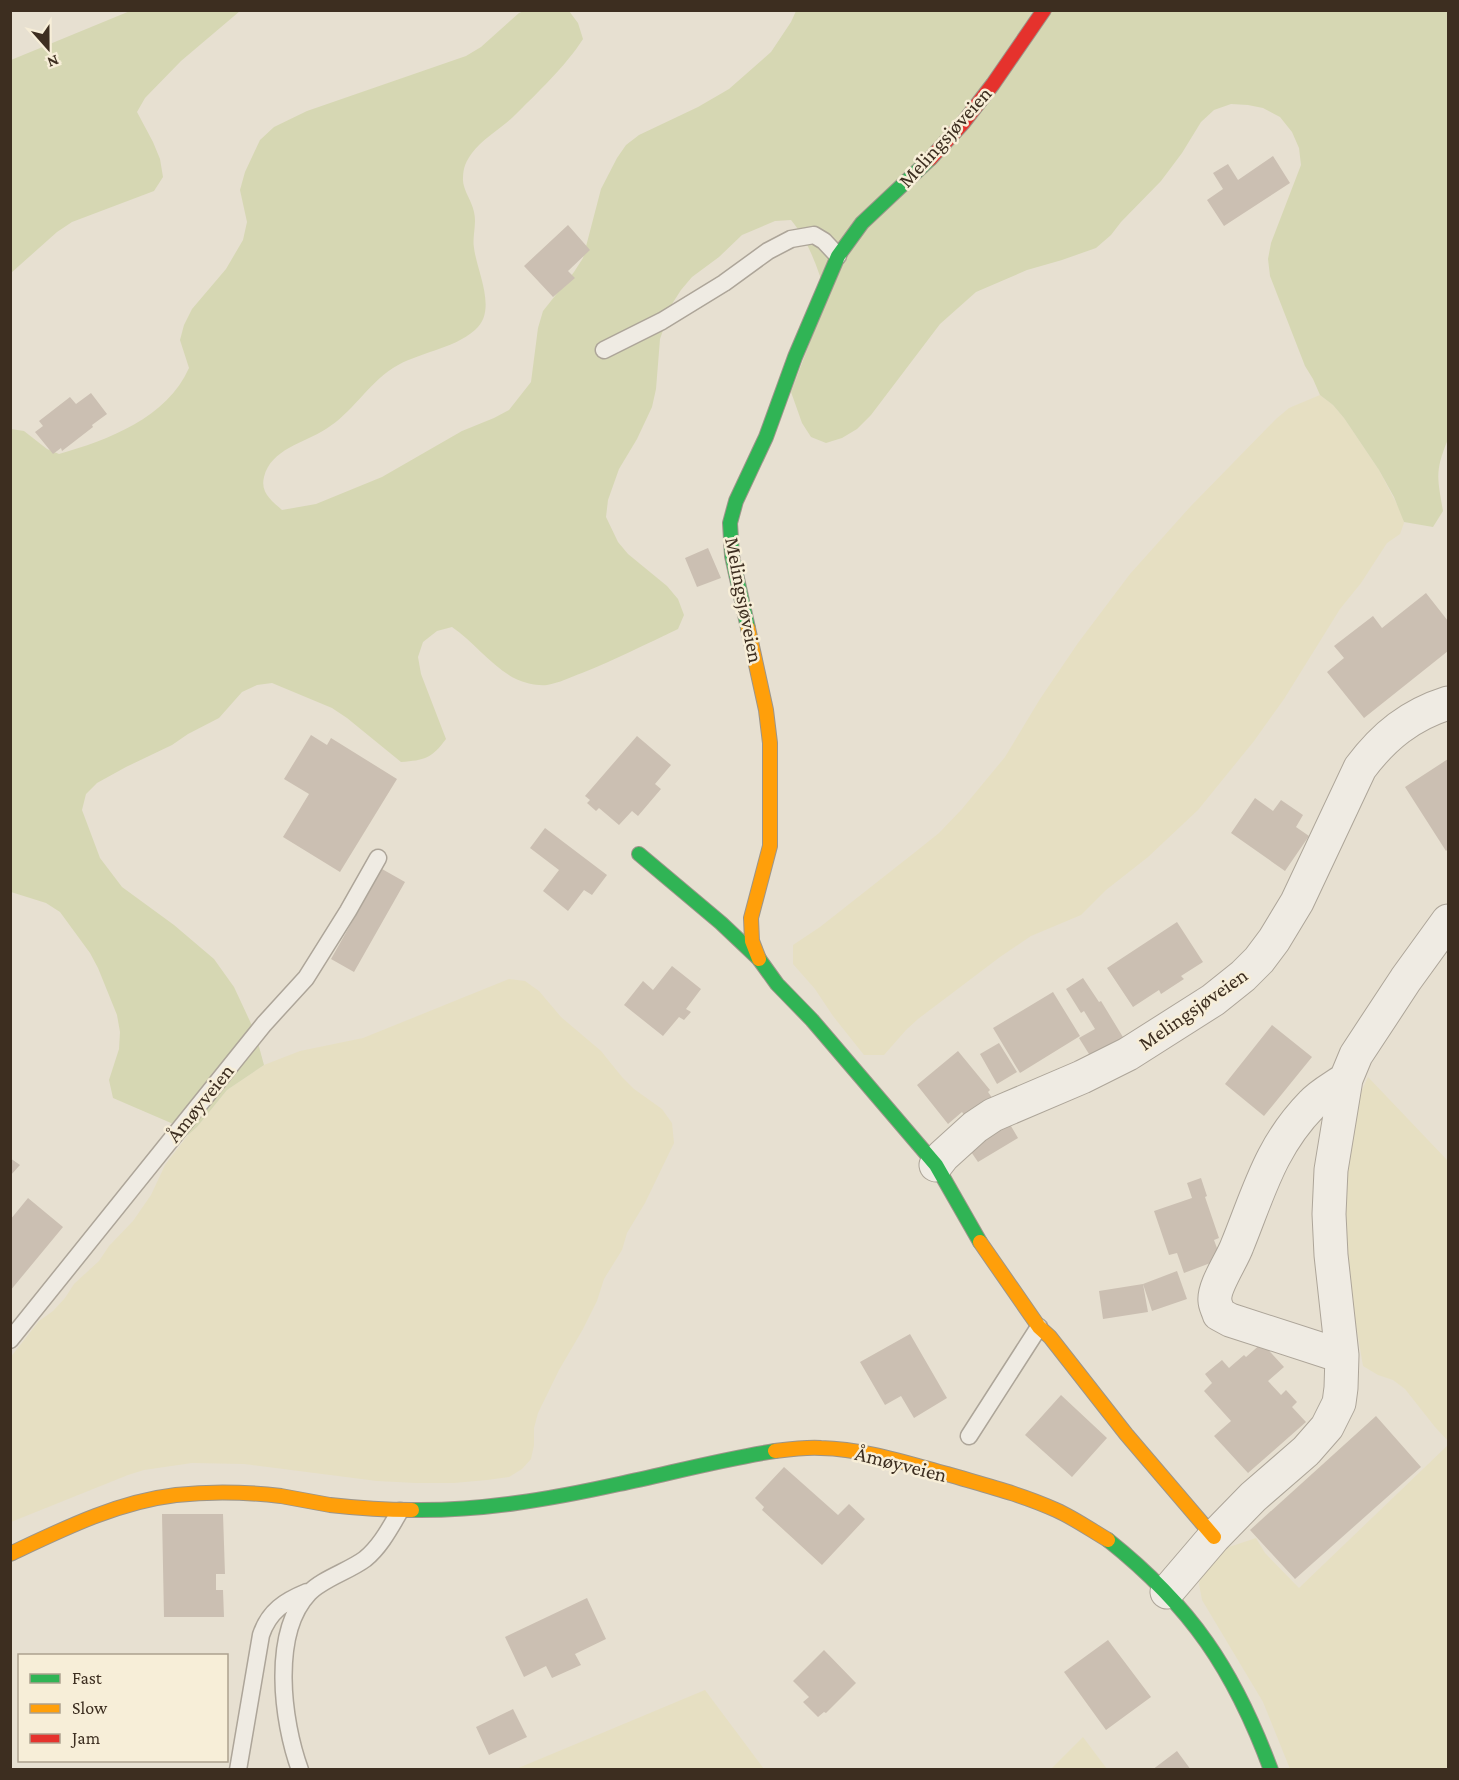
<svg xmlns="http://www.w3.org/2000/svg" width="1459" height="1780" font-family="'Crimson Pro',serif">
  <rect width="100%" height="100%" fill="#e7e0d1"/>
  <!-- farmland -->
  <path fill="#e6dfc2" d="M1320,395L1333,405L1344,418L1379,470L1402,514L1404,523L1400,534L1387,543L1361,583L1340,609L1284,699L1254,741L1198,810L1148,857L1106,890L1081,915L1031,936L1000,957L918,1019L906,1030L884,1055H864L833,1016L815,989L793,964V945L820,927L914,853L939,833L962,809L1005,757L1040,699L1078,643L1130,574L1190,507L1276,419L1289,408Z
    M509,979L525,981L539,991L561,1017L601,1051L622,1077L634,1089L662,1109L672,1123L674,1143L645,1203L627,1233L622,1250L604,1279L597,1301L583,1329L559,1370L538,1413L534,1428V1445L531,1459L522,1469L509,1477L487,1480L454,1483H416L377,1481L244,1464L192,1463L144,1470L128,1475L11,1522L10,1358L39,1321L53,1311L65,1298L74,1284L99,1261L109,1246L133,1221L151,1195L165,1165L188,1135L197,1127L227,1090L264,1065L300,1051L363,1038Z
    M1368,1077L1448,1161V1441L1435,1427L1405,1389L1393,1380L1378,1375L1363,1366L1348,1278L1342,1169L1354,1107Z
    M1448,1445V1769H1290L1263,1702L1202,1600L1199,1584L1202,1568L1226,1548L1256,1538L1265,1553L1299,1588Z
    M705,1690L764,1769H516Z
    M1083,1737L1107,1769H1051Z"/>
  <!-- green -->
  <path fill="#d6d7b3" d="M130,11H240L181,61L145,98L137,112L153,142L160,159L163,177L154,191L72,222L57,232L11,273V60Z
    M524,11H569L578,23L583,39C566,66 536,94 513,117C500,129 482,139 472,153C466,161 463,168 463,178C462,189 472,201 474,212C477,224 472,237 474,248C477,272 498,311 475,330C452,350 418,352 393,368C367,385 352,413 326,429C304,443 271,449 264,477C260,493 272,501 282,510L316,504L382,477L462,431L494,418L509,410L531,382L538,328L543,311L574,272L583,258L601,189L617,158L626,145L639,135L698,107L729,89L771,52L791,22L796,11H1448V439C1435,471 1437,477 1443,511L1433,527L1404,522L1394,497L1379,470L1344,418L1333,405L1320,395L1313,379L1305,366L1270,276L1268,259L1271,243L1301,165L1299,148L1292,132L1280,117L1263,108L1248,105L1231,104L1214,110L1201,122L1182,153L1161,181L1121,222L1111,235L1096,248L1062,260L1027,270L976,292L940,324L871,415L857,429L842,438L826,443L811,437L802,423L791,392L827,297C818,270 810,243 791,220L775,221L742,235L719,257L692,277L681,290L672,304L660,339L656,389L652,407L637,439L619,469L608,500L606,517L618,542L628,554L667,586L678,599L684,615L678,629C646,644 615,660 582,673C571,677 559,683 547,685C537,686 525,683 516,679C492,667 474,642 452,627L437,631L423,642L418,657L421,674L446,739C431,759 425,760 401,762L347,718L332,708L272,683L257,685L242,692L219,718L188,734L172,745L126,767L97,783L86,794L82,810L100,858L122,887L174,925L214,959L234,987L255,1032L264,1065L227,1090L197,1127L188,1135L171,1123L113,1098L109,1080L119,1049L120,1032L117,1015L98,968L90,953L60,912L46,903L11,892V429L24,431L47,449L59,454C108,440 167,418 189,368L180,340L184,325L192,309L226,269L243,240L247,222L240,190L245,172L260,140L274,127L307,111L466,56L481,47L519,13Z"/>
  <!-- building -->
  <path fill="#cbbfb2" d="M1273,156L1290,183L1224,226L1207,200L1223,189L1213,173L1228,164L1238,180Z
    M568,225L590,250L568,271L575,278L553,297L524,266Z
    M91,393L107,414L92,425L93,427L62,451L61,448L53,454L35,432L43,426L39,421L70,397L76,404Z
    M708,548L721,578L697,587L685,558Z
    M1426,593L1448,621V651L1364,718L1327,672L1344,658L1334,646L1373,616L1382,628Z
    M311,735L327,745L331,738L397,779L340,872L283,837L309,794L284,779Z
    M637,736L671,765L655,784L661,789L638,816L632,811L619,825L599,808L596,811L587,803L590,800L585,796Z
    M1448,759V849L1446,851L1405,787Z
    M1255,798L1273,811L1281,800L1303,815L1296,827L1309,836L1285,871L1231,833Z
    M545,828L607,875L592,895L584,890L568,911L543,891L559,870L530,848Z
    M382,869L405,882L354,972L331,959Z
    M1177,922L1203,962L1181,976L1184,979L1161,994L1159,990L1133,1007L1107,968Z
    M672,966L701,989L686,1009L691,1012L684,1020L679,1017L663,1036L624,1005L643,981L653,990Z
    M1083,978L1099,1002L1101,1001L1126,1042L1094,1062L1079,1038L1095,1029L1084,1011L1081,1013L1066,989Z
    M1053,992L1080,1036L1020,1073L993,1028Z
    M1272,1025L1312,1057L1264,1116L1225,1084Z
    M999,1043L1017,1072L997,1084L980,1054Z
    M958,1051L990,1090L988,1092L993,1099L968,1120L962,1112L948,1124L917,1085Z
    M1008,1121L1018,1138L978,1162L967,1146Z
    M10,1158L20,1165L10,1176Z
    M1201,1178L1207,1196L1205,1197L1219,1238L1214,1240L1221,1259L1184,1273L1177,1253L1169,1255L1154,1211L1192,1198L1187,1183Z
    M28,1198L63,1227L10,1291V1220Z
    M1177,1271L1187,1299L1152,1311L1143,1284L1148,1312L1103,1319L1099,1291L1143,1284Z
    M910,1334L947,1398L914,1418L901,1396L885,1405L860,1362Z
    M1262,1343L1284,1367L1268,1381L1281,1395L1286,1390L1297,1402L1292,1407L1306,1422L1248,1473L1214,1436L1231,1421L1204,1391L1212,1383L1205,1374L1222,1360L1229,1368L1244,1355L1246,1357Z
    M1061,1395L1107,1438L1072,1477L1025,1435Z
    M1376,1416L1421,1467L1295,1579L1250,1530Z
    M784,1467L838,1515L849,1504L865,1519L822,1565L762,1510L764,1507L755,1498Z
    M162,1514H223L225,1574H216V1590H223L224,1617H164Z
    M587,1598L606,1639L575,1654L581,1665L552,1678L546,1666L524,1677L505,1637Z
    M1108,1640L1151,1697L1106,1730L1064,1672Z
    M824,1650L856,1683L826,1713L824,1712L818,1717L803,1702L809,1697L793,1681Z
    M513,1709L527,1737L489,1755L476,1727Z
    M1177,1751L1191,1770H1152Z"/>
  <g fill="none" stroke-linecap="round" stroke-linejoin="round">
    <!-- lane casing -->
    <g stroke="#ada599" stroke-width="19">
      <path id="lane" d="M604,350L662,321L724,283L768,251L791,239L814,235L824,241L838,256
        M10,1340L264,1024L306,978L348,911L378,858
        M969,1436L1039,1327
        M238,1770L261,1635C269,1611 285,1601 307,1592
        M300,1770C282,1721 271,1633 309,1593C322,1579 349,1571 365,1559C380,1547 390,1528 400,1511"/>
    </g>
    <!-- street casing -->
    <g stroke="#ada599" stroke-width="35">
      <path id="street" d="M936,1165L943,1156L975,1127L993,1115L1082,1077L1128,1054L1213,1000L1243,976L1259,960L1274,940L1297,902L1360,768C1384,736 1410,715 1448,703
        M1342,1355L1332,1353L1230,1320L1219,1314C1218,1310 1215,1305 1215,1301C1213,1287 1232,1260 1237,1246C1259,1192 1270,1147 1312,1104C1321,1094 1335,1087 1346,1079
        M1167,1592L1214,1537L1253,1497L1306,1451L1327,1427L1339,1403L1341,1388L1342,1355L1331,1255L1329,1214L1331,1170L1346,1079L1356,1055L1406,979L1448,921"/>
    </g>
    <!-- fast casing -->
    <g stroke="#9c958a" stroke-width="16">
      <path id="fast" d="M748,628L732,556L730,523L736,501L766,437L795,357L838,256L862,223L930,159
        M639,854L721,923L759,959L777,984L812,1020L936,1165L980,1242
        M412,1510C482,1511 551,1499 619,1484C671,1473 723,1459 775,1451
        M1108,1540C1191,1606 1234,1670 1271,1770"/>
    </g>
    <!-- slow casing -->
    <g stroke="#9c958a" stroke-width="16">
      <path id="slow" d="M748,628L766,710L770,743V846L751,918L752,941L759,959
        M980,1242L1039,1327L1050,1337L1126,1434L1214,1537
        M775,1451C791,1449 806,1447 821,1448C864,1449 906,1463 947,1474C984,1485 1021,1494 1056,1510C1074,1518 1091,1530 1108,1540
        M10,1554C63,1529 117,1502 176,1495C211,1491 247,1492 281,1496C297,1499 314,1502 330,1505C357,1508 385,1510 412,1510"/>
    </g>
    <!-- jam casing -->
    <g stroke="#9c958a" stroke-width="16">
      <path id="jam" d="M930,159L963,123L993,84L1044,10"/>
    </g>
    <!-- lane -->
    <use href="#lane" stroke="#efebe3" stroke-width="16"/>
    <!-- street -->
    <use href="#street" stroke="#efebe3" stroke-width="33"/>
    <!-- fast -->
    <use href="#fast" stroke="#30b455" stroke-width="14"/>
    <!-- slow -->
    <use href="#slow" stroke="#ff9f0a" stroke-width="14"/>
    <!-- jam -->
    <use href="#jam" stroke="#e5322d" stroke-width="14"/>
  </g>
  <g text-anchor="middle" dominant-baseline="central" stroke-width="5" stroke-linejoin="round" paint-order="stroke">
    <!-- street labels -->
    <g font-size="21" fill="#3d2e20" stroke="#f7eed8">
      <text transform="translate(945 137) rotate(-48)">Melingsjøveien</text>
      <text transform="translate(744 600) rotate(79)">Melingsjøveien</text>
      <text transform="translate(1193 1009) rotate(-35)">Melingsjøveien</text>
      <text transform="translate(200 1103) rotate(-51)">Åmøyveien</text>
      <text transform="translate(901 1464) rotate(14)">Åmøyveien</text>
    </g>
  </g>
  <!-- border -->
  <rect width="1459" height="1780" fill="none" stroke="#3d2e20" stroke-width="24"/>
  <!-- legend -->
  <rect x="18" y="1654" width="210" height="108" fill="#f7eed8" stroke="#ada18e" stroke-width="1.5"/>
  <rect x="30" y="1674" width="30" height="9" fill="#30b455" stroke="#ada18e" stroke-width="1.5"/>
  <text x="72" y="1684" font-size="18" fill="#3d2e20">Fast</text>
  <rect x="30" y="1704" width="30" height="9" fill="#ff9f0a" stroke="#ada18e" stroke-width="1.5"/>
  <text x="72" y="1714" font-size="18" fill="#3d2e20">Slow</text>
  <rect x="30" y="1734" width="30" height="9" fill="#e5322d" stroke="#ada18e" stroke-width="1.5"/>
  <text x="72" y="1744" font-size="18" fill="#3d2e20">Jam</text>
  <!-- north arrow -->
  <g transform="translate(48 48) rotate(159)" stroke="#f7eed8" stroke-width="4.5" paint-order="stroke">
  <path d="M0-4.5L10 22L0 15L-10 22Z" fill="#3d2e20"/>
  <text y="-9" font-size="16" font-weight="bold" text-anchor="middle" fill="#3d2e20">N</text>
  </g>
</svg>
